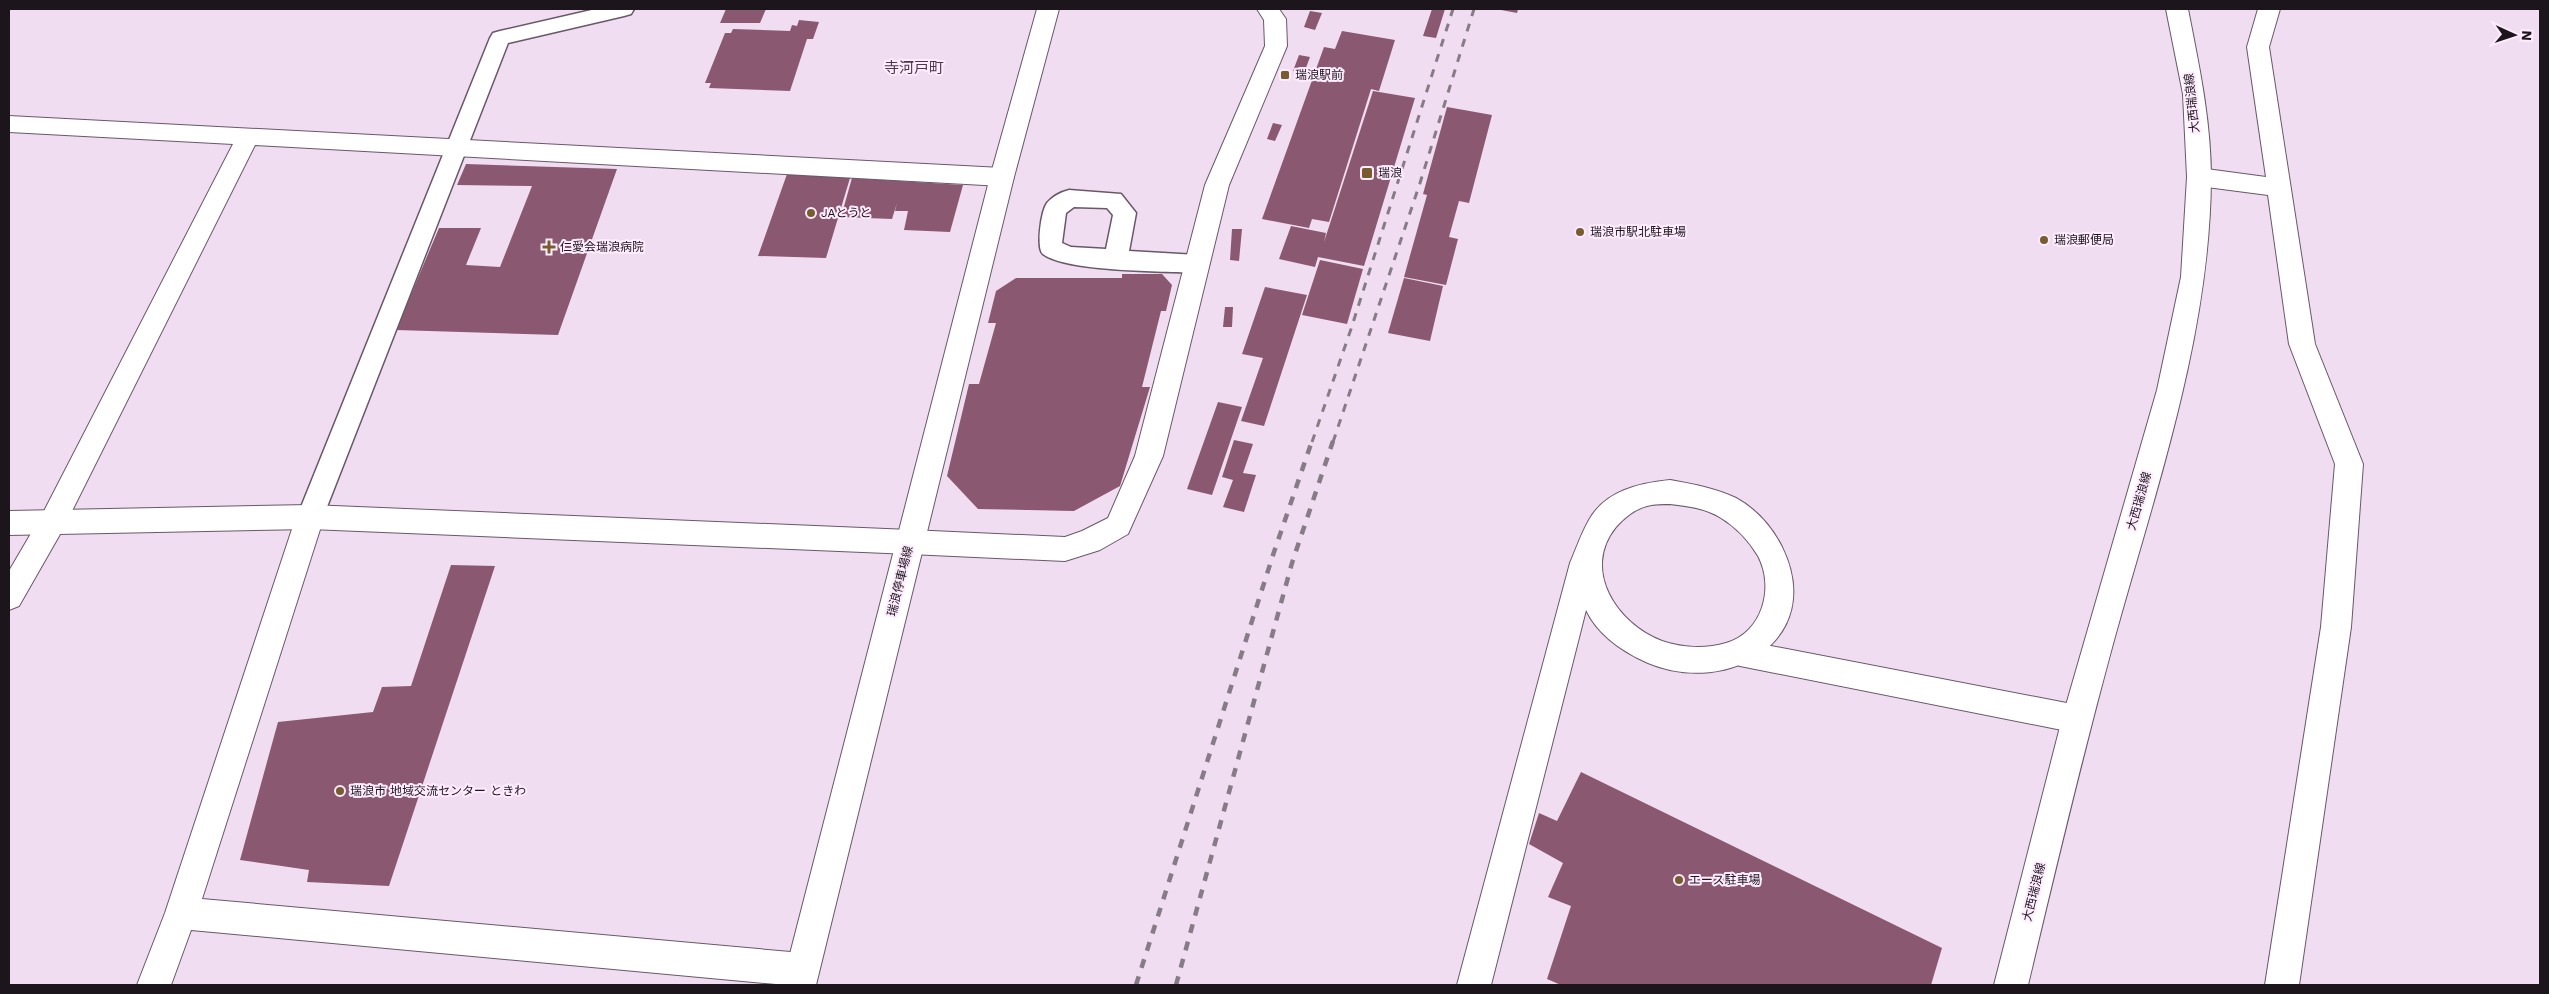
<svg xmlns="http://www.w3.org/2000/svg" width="2549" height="994" font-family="'Work Sans','Noto Sans JP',sans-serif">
  <rect width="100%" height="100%" fill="#f1ddf1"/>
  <!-- building -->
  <path fill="#8a5870" d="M726,9H766L760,23H720Z
    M1432,9H1445L1436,38L1423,36Z
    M1496,9H1518L1517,13Z
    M1310,11L1322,13L1315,30L1304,27Z
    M799,20L819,22L813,39H807L790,91L709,88L711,83H705L725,33H731L733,29L790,31L792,25L797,26Z
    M1342,31L1395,40L1379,91L1371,89L1329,222L1312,219L1309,228L1262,219L1324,47L1335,49Z
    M1299,55L1310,57L1304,73L1293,71Z
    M1373,91L1415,98L1364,266L1318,257L1315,267L1279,259L1291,226L1326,233L1324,242Z
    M1447,107L1492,115L1469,203L1459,201L1449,237L1458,239L1446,285L1404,277L1427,195L1423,194Z
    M1273,123L1282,125L1275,141L1267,139Z
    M466,164L617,169L558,335L396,330L439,228H481L466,265L500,267L532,186L457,185Z
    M787,174L850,178L826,258L758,256Z
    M852,178L963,185L950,232L904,230L908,211H895L897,203L892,219L841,217Z
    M1232,229H1242L1239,261L1230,260Z
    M1320,260L1363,269L1347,324L1302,315Z
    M1122,274H1162L1172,285L1166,311H1161L1142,387H1150L1120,486L1074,511L978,509L947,476L969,384H979L996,323H988L996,291L1016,278H1122Z
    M1404,278L1443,286L1430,341L1388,333Z
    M1265,287L1307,295L1264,426L1241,421L1263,358L1242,354Z
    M1225,307H1233L1232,327H1223Z
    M1218,402L1242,407L1212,495L1187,489Z
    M1234,440L1253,444L1243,473L1256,475L1244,512L1223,507L1233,480L1222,477Z
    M451,565L495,566L389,886L307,882L309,870L240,860L278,722L373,712L382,687L411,686Z
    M1581,772L1942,948L1931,985H1561L1547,979L1571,906L1548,897L1563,863L1529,844L1539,813L1557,821Z"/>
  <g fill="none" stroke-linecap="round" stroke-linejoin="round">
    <!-- service casing -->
    <g stroke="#695868" stroke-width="3">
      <path id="service" d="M596,9H634L631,14L624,16L508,43L323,517L319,525L310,528L301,525L297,517L490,38L493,33L500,31Z
        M1069,190L1121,194L1136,213L1129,251L1197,255L1205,258L1209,264L1205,270L1197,273C1163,271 1067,272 1043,254C1036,249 1041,211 1047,203C1052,197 1061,192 1069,190ZM1074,207L1107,208L1113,215L1106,249L1071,247L1062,243L1066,213Z"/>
    </g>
    <!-- minor casing -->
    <g stroke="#695868" stroke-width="2">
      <path id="minor" d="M1257,9H1279L1286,19L1287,46L1229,185L1163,456L1128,534L1100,550L1065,561L910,554L900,551L896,542L900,533L910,530L1065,537L1082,531L1108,518L1135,456L1205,185L1265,46L1264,20Z
        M2258,9H2280L2269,47L2315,344L2363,464L2351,627L2299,985H2265L2321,627L2335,464L2289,344L2268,195L2199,186L2191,183L2187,177L2191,171L2199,168L2266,177L2247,47Z
        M9,116L1002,168L1010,171L1014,177L1010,183L1002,186L255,145L63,529L19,606L9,610V571L43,513L233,144L9,132Z
        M1670,480C1692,484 1715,488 1736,498C1756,509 1772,527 1782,547C1827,639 1729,697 1648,663C1623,652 1598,635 1586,610L1491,985H1457L1570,563C1576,549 1581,534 1589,520C1605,491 1639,483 1670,480ZM1670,504C1687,506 1706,508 1721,518C1736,527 1749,541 1758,556C1775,588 1762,633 1726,643C1706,649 1682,648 1662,641C1617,624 1581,570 1616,527C1624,518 1635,509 1647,506C1655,504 1663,504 1670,504Z
        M310,505L320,509L324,517L202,899L802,953L814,958L819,970L814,982L805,985H787L191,930L171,985H137L165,913L296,517L300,509Z"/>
    </g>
    <!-- tertiary casing -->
    <g stroke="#695868" stroke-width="2">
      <path id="tertiary" d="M1037,9H1059L1014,177L1010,183L1002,186L994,183L990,177Z
        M310,505L910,530L920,533L924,542L920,551L910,554L310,529L9,535V511Z
        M1740,640L2077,705L2088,709L2092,719L2088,729L2077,733L1740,666L1730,662L1725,653L1730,644Z"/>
    </g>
    <!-- secondary casing -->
    <g stroke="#695868" stroke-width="2">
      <path id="secondary" d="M2166,9H2188C2199,65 2211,120 2211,178C2210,337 2155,491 2113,644C2082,757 2055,871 2028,985H1994L2062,719L2157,390L2181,277L2187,177L2183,94Z
        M1002,168L1010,171L1014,177L816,985H782L990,177L994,171Z"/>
    </g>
    <!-- service -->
    <use href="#service" fill="#fff" fill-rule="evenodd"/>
    <!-- minor -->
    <use href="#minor" fill="#fff" fill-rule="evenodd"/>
    <!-- tertiary -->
    <use href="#tertiary" fill="#fff" fill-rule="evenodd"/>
    <!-- secondary -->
    <use href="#secondary" fill="#fff" fill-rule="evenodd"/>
    <!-- rail-far1 -->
    <path stroke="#887b88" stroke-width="3" stroke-dasharray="8 8" stroke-linecap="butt" d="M1312,442L1351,329L1453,9
      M1333,442L1420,183L1474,9"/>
    <!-- rail -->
    <path stroke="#887b88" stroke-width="4.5" stroke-dasharray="9 9" stroke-linecap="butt" d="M1136,985L1273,555L1312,441
      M1176,985L1292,563L1333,441"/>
  </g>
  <!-- markers -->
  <g fill="#785c2f" stroke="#ffebfe" stroke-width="2">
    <rect x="1280" y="70" width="10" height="10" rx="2.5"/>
    <rect x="1361" y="167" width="12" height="12" rx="2.5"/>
    <circle cx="811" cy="213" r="5"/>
    <circle cx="1580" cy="232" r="5"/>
    <circle cx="2044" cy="240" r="5"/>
    <path d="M546.5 239.5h5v5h5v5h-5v5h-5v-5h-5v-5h5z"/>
    <circle cx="340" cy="791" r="5"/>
    <circle cx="1679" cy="880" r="5"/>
  </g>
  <g text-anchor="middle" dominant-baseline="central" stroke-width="4" stroke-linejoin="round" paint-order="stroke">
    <!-- poi labels -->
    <g font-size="12" fill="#1c161c" stroke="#ffebfe" text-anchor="start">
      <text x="1295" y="75">瑞浪駅前</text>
      <text x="1378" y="173">瑞浪</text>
      <text x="821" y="213">JAとうと</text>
      <text x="1590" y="232">瑞浪市駅北駐車場</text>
      <text x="2054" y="240">瑞浪郵便局</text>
      <text x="560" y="247">仁愛会瑞浪病院</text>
      <text x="350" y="791">瑞浪市 地域交流センター ときわ</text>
      <text x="1689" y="880">エース駐車場</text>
    </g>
    <!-- street labels -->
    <g font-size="12" fill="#1c161c" stroke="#ffebfe">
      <text transform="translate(2192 103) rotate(-96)">大西瑞浪線</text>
      <text transform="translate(2139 501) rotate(-74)">大西瑞浪線</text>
      <text transform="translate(900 581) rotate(-76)">瑞浪停車場線</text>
      <text transform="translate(2034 892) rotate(-76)">大西瑞浪線</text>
    </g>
    <!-- quarter labels -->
    <g font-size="15" fill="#4a3a49" stroke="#ffebfe">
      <text x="914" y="68">寺河戸町</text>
    </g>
  </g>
  <!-- border -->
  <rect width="2549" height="994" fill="none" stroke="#1c161c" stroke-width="20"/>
  <!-- north arrow -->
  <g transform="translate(2514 35) rotate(93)" stroke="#ffebfe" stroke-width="4" paint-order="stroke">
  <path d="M0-4L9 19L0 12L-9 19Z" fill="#1c161c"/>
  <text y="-8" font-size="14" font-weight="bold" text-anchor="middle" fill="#1c161c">N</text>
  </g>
</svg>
